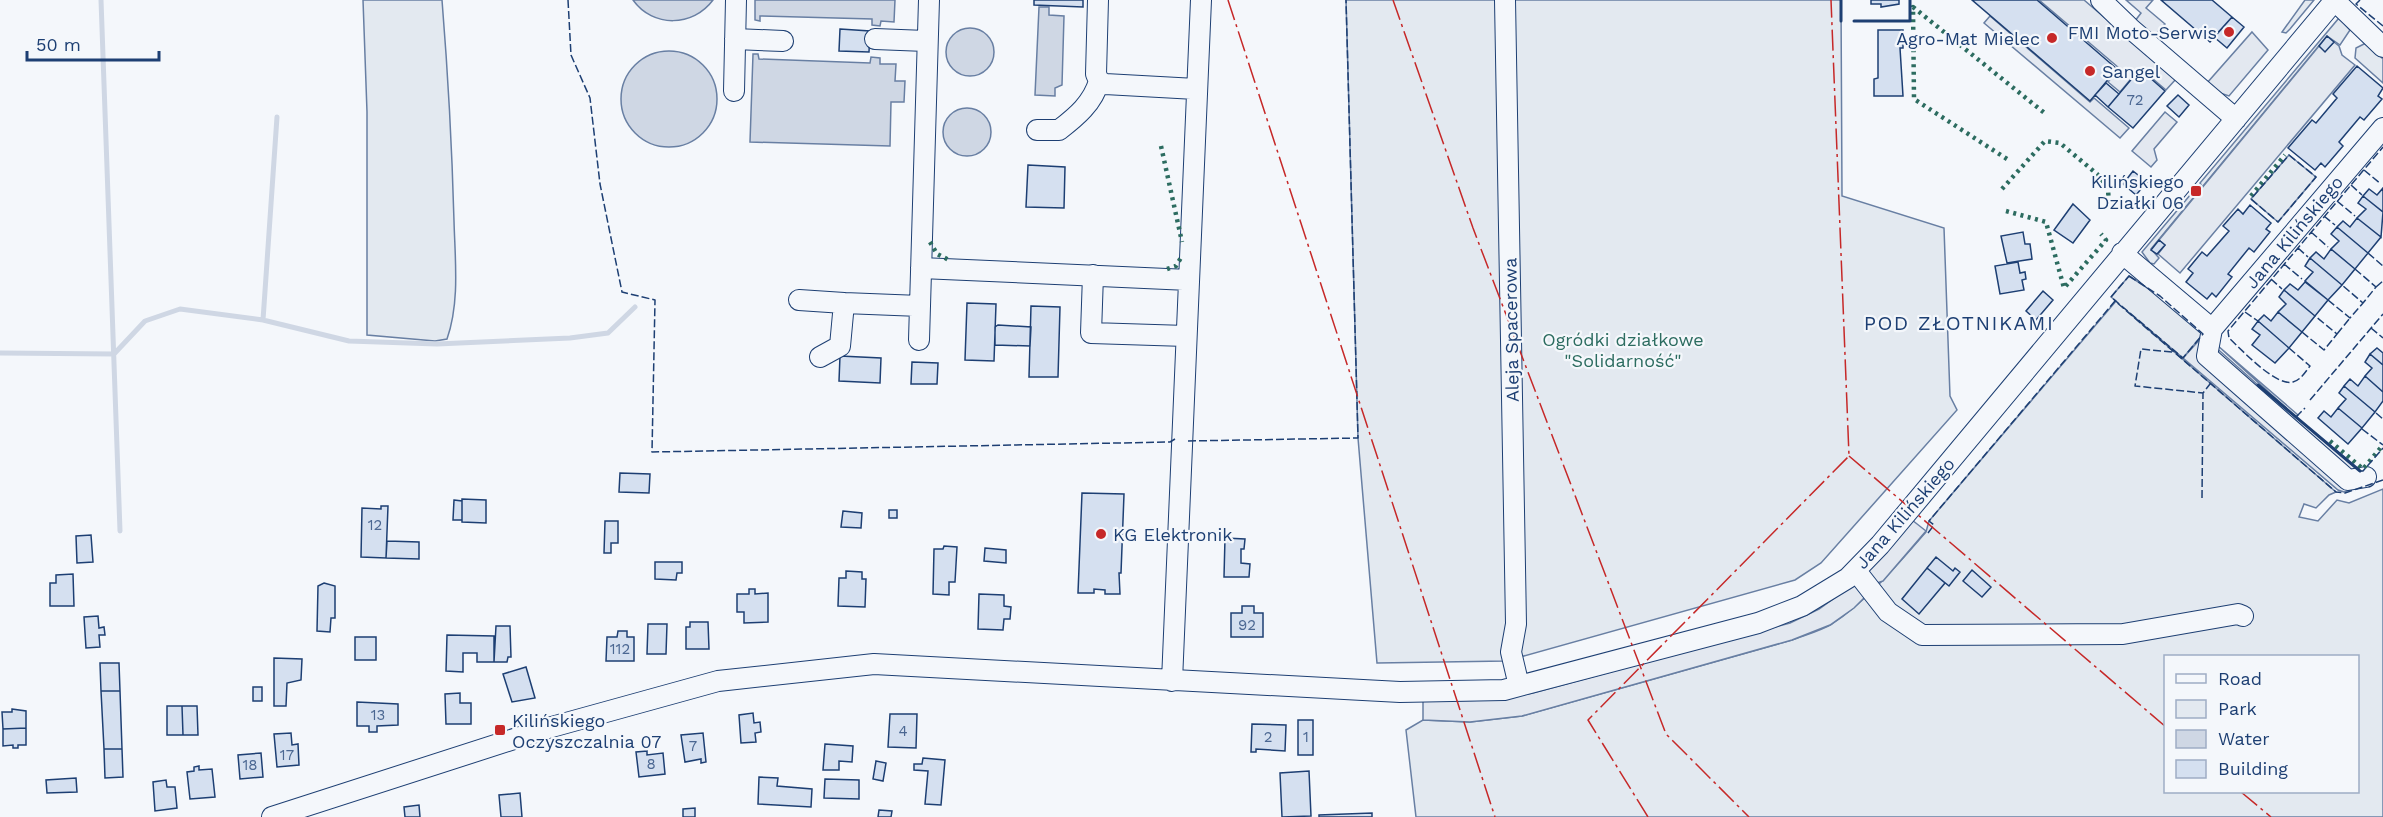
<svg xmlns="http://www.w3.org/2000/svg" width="2383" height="817" font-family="'Work Sans',sans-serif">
  <rect width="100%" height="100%" fill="#f4f7fb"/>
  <!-- green -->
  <path fill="#e3e9f0" stroke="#687fa3" stroke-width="1.5" fill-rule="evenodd" d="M363,0H442C448,74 452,147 454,221C455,259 460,302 447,339L435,341L367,335V112Z
    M1346,0H1841L1842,196L1944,228L1950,396L1957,410L1821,563L1795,580L1506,661L1377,663L1358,438Z
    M2305,0H2314L2290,29L2286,33L2282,32Z
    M2339,18L2350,30L2340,45L2327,36L2151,249L2159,258L2154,264L2150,263L2142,252L2191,194L2194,196L2202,186L2200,183Z
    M2366,43L2383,59V83L2355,58L2356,48Z
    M2289,155L2316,177L2278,222L2251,199Z
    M2129,276L2160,296L2203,334L2183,358L2127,311L2336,492L2329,495L2316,508L2304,504L2299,517L2318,521L2337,500L2349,503L2383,489V817H1416L1406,730L1423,720L1470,722L1522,716L1792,640C1805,635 1820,631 1832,624C1868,600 1898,564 1926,532L1929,521L2116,301L2111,297ZM2166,656H2358V792H2166Z
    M2217,345L2298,415L2296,417Z"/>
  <!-- parking -->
  <path fill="#e3e8f0" stroke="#687fa3" stroke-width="1.5" d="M2039,0H2084L2176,79L2166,90L2140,68L2120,92L2108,82L2119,68Z
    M2126,0H2153L2146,8L2165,24L2153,37L2135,21L2141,13Z
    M1990,16L2090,102L2094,98L2129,128L2120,138L1984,23Z
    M2252,32L2268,50L2229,96L2217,92L2207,83Z
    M2334,42L2339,46L2342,55L2355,65L2180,273L2158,254L2165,245L2159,240L2319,46L2325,51Z
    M2165,112L2177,122L2154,149L2157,160L2151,167L2132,151Z
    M2203,336L2258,385L2373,483L2344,492L2338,490L2183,358Z
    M1912,520L1926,531L1883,581L1877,583L1867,572Z
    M1854,584L1866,596L1854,608L1830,625L1792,640L1522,716L1470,722L1423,720V701L1496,700L1533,693L1790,623L1819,609Z"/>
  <!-- water -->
  <path fill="#cfd7e4" stroke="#687fa3" stroke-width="1.5" d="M633,0H713C693,27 653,28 633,0Z
    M755,0H895L894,22L881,21L880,26L872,25V19L760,16V21L755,20Z
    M1039,7H1049V15L1064,16L1062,85L1055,88V96L1035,95Z
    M946 52a24 24 0 1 1 48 0a24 24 0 1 1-48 0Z
    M621 99a48 48 0 1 1 96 0a48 48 0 1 1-96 0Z
    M753,54H758L759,59L870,63L871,57L880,58V64H896L895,81H905L904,102H891L890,146L750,142Z
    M943 132a24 24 0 1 1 48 0a24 24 0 1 1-48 0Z"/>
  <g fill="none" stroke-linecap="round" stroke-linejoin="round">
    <!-- stream -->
    <path stroke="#cfd7e4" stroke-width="5" d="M101,0L120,531
      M263,320L277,117
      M0,353L114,354L145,321L180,309L263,320L349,341L437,344L570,338L608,333L635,307"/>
  </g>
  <!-- building -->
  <path fill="#d5e0f0" stroke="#1d3f73" stroke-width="1.5" d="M1034,0H1083V7L1034,5Z
    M1871,0H1899V4L1881,7V4H1871Z
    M1972,0H2037L2117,69L2090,101Z
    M2161,0H2212L2232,17L2210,42Z
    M2232,17L2244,27L2227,48L2214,37Z
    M840,29L870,31L869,52L839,51Z
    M1878,30H1903V48H1900L1903,96H1874V79L1878,78Z
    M2327,36L2334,42L2325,52L2319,46Z
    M2357,66L2383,88L2378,96L2382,99L2364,120L2360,117L2339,142L2343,146L2325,167L2321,163L2315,170L2288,148L2312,120L2316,123L2337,98L2333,94Z
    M2140,69L2165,91L2133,128L2108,107Z
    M2106,83L2119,94L2108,107L2095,95Z
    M2178,95L2189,105L2179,117L2167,106Z
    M1028,165L1065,167L1064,208L1026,207Z
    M2133,171L2147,182L2136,195L2123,184Z
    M2383,188V212L2363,196L2369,189L2377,195Z
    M2363,196L2383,212L2381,237L2357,218L2366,209L2358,203Z
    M2073,204L2090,220L2073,243L2054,230Z
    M2250,205L2271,223L2266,229L2270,232L2254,252L2249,248L2228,274L2232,277L2216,297L2212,293L2207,299L2186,282L2193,273L2188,269L2202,252L2207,256L2229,231L2223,226L2238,209L2243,214Z
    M2357,218L2381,237L2368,253L2337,227L2343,221L2350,227Z
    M2337,227L2368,253L2355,269L2331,249L2339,241L2331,234Z
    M2023,232L2025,244H2030L2032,259L2007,263L2001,236Z
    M2159,240L2165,245L2157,254L2151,250Z
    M2331,249L2355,269L2342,285L2310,258L2316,252L2324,259Z
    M2310,258L2342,285L2328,300L2305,281L2313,272L2305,266Z
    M2018,262L2020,273L2025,272L2026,279L2022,280L2024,290L2000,294L1995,266Z
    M2305,282L2328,300L2315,316L2284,290L2290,284L2298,290Z
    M2284,290L2315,316L2302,332L2278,312L2286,304L2279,297Z
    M2043,291L2053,300L2036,320L2026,311Z
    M967,303L996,304L994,361L965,360Z
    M1031,306L1060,307L1058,377H1029Z
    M2278,312L2302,332L2289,348L2258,321L2264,315L2271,321Z
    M2258,321L2289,348L2275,363L2252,345L2260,335L2252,329Z
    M998,325L1031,327L1030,346L995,345V327Z
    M2377,348L2383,353V365L2370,354Z
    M2370,354L2383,365V392L2365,376L2372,368L2365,362Z
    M840,356L881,358L880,383L839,381Z
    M912,362L938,363L937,384H911Z
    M2365,376L2383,392V401L2375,412L2344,386L2350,379L2358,386Z
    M2344,386L2375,412L2362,428L2338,408L2346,399L2339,393Z
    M2338,408L2362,428L2348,444L2318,418L2324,411L2331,417Z
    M620,473L650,474L649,493L619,492Z
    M1082,493L1124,494L1121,573H1119L1120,594H1105V590L1094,589V593H1078Z
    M462,499L486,500V523L462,522Z
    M454,500L462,501V520H453Z
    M381,506H388L386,558L361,557L362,508L381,509Z
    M889,510H897V518H889Z
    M843,511L862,513L861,528L841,527Z
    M605,521H618V543H611V553H604Z
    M91,535L93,562L77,563L76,536Z
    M1225,538L1245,539L1244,549H1241V563L1250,564L1249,577H1224Z
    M387,541L419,542V559L386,558Z
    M944,546L957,547L955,582H949V595L933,594L934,549H943Z
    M985,548L1006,550V563L984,561Z
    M1936,557L1953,571L1955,568L1960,572L1949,586L1927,568Z
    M655,562H682V573H677L676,580L655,579Z
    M1927,568L1945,583L1919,614L1902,599Z
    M1972,570L1991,587L1982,597L1963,581Z
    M846,571L862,572V579H866L865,607L838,606L839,578H846Z
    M73,574L74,606H50V583H56V575Z
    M324,583L335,586V618H331L330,632L317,631L318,586Z
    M749,589H755V594L768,593V622L744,623V612H737V594H749Z
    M979,594L1004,595V606L1011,607L1010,619H1004L1003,630L978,629Z
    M1242,606H1254V613H1263V637H1231V613H1242Z
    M98,616L99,628L104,627L105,635H99L100,647L86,648L84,617Z
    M690,622H708L709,649H686V627H690Z
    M648,624H667L666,654H647Z
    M496,626H510L511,657H508L507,662H494Z
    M618,631H627V637H634V661H606L607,637H617Z
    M447,635L494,636V662H477V653H463V672L446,671Z
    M355,637H376V660H355Z
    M274,658L302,659L301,680L287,683L286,706H274Z
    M100,663H119L120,691H101Z
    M526,667L535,698L512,702L503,674Z
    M253,687H262V701H253Z
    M101,691H120L122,749H104Z
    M460,693V703H471V724H446L445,694Z
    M357,702L398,704V725L377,726V732H369V726H357Z
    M167,706H182L183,735H167Z
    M182,706H197L198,735H183Z
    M12,709L26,711V728L3,729L2,712H12Z
    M753,713L754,723L760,722L761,732L755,733L756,742L741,743L739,715Z
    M890,714H917L916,748L888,747Z
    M1298,720H1313V755H1298Z
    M1252,724L1286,725L1285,751L1256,749V752H1251Z
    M26,728V745H18V748H13V745L3,746V729Z
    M291,733L292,745L298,744L299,765L277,767L274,734Z
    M703,733L706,762L701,763V759L685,762L681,735Z
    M825,744L853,746L852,762L839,761V770H823Z
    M104,749H122L123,777L105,778Z
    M647,751V755L663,753L665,774L639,777L636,752Z
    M261,753L263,777L240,779L238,755Z
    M923,758L945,760L941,805L925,804L928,771L914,770V764H922Z
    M876,761L886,763L883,781L873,779Z
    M199,766V770L212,769L215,797L190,799L187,772L194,771V767Z
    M1309,771L1311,816L1282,817L1280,773Z
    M759,777L778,778L777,786L812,789L811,807L758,804Z
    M76,778L77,792L47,793L46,780Z
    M825,779L859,780V799L824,798Z
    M166,780L167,787H175L177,808L155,811L153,782Z
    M520,793L522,817H501L499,795Z
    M419,805L420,817H405L404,807Z
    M695,808V817H683V809Z
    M879,810L892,811L891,817H878Z
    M1372,813V817H1319V815Z"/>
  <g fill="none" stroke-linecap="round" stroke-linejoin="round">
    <!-- minor casing -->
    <g stroke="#1d3f73" stroke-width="22">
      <path id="minor" d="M1098,0L1096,74L1099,81L1105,84L1196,89
        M1505,0L1516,624L1511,652L1519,686
        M2101,0L2130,28L2236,119
        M2334,0L2383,47
        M735,39L783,41
        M875,39L926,41
        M734,91L736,0
        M1037,130H1059C1076,117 1093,103 1099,81
        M2122,253L2212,329
        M921,268L1189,280
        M1093,275L1091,333L1186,336
        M799,300L844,303
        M2212,329L2383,128
        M2212,329L2207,356L2348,480L2366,477
        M919,340L929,0
        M820,357L840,346L844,303L920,306
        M1856,571L1888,612L1922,635L2123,634L2238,614L2243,616
        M1172,681L1201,0
        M272,817L548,728L718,681L874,664L1400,692L1504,690L1758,623L1802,606L1848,578L1880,545L2335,0"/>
    </g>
    <!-- minor -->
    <use href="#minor" stroke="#f4f7fb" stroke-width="20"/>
    <!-- hedge -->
    <path stroke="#2c6c60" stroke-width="4.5" stroke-dasharray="3 4.5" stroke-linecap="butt" d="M1161,146L1182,242
      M2007,159L1914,99L1913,7L2047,115
      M2002,189L2045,141L2060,143L2097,174L2108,189L2109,205
      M2251,196L2285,155
      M2006,211L2046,222L2064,288L2106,240L2101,234
      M930,242L937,254L949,260
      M1167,269L1176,266L1182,256
      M2330,441L2363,469L2383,445"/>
    <!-- fence -->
    <path stroke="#1d3f73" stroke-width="1.5" stroke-dasharray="8 3" stroke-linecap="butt" d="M568,0L571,55L590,98L600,184L622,292L655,300L652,452L1170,442L1175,439
      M2360,0L2356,4L2383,26
      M2289,155L2316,177L2278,222L2251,199Z
      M2364,170L2381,184
      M2351,185L2362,195
      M2337,201L2355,216
      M2324,216L2335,225
      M2311,232L2328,247
      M2298,248L2308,257
      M2368,253L2383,266
      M2284,264L2302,279
      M2355,269L2376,287L2363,303
      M2129,276L2160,296L2203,334L2183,358L2111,297Z
      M2271,279L2282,289
      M2376,287L2383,281
      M2328,300L2350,318L2363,303L2342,285
      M2245,312L2258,321
      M2371,328L2383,338
      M2302,332L2324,350L2337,334L2315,316
      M2337,334L2350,318
      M2289,348L2310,366C2306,371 2301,380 2293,382C2276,387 2242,350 2229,338L2228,331L2383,147
      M2172,352L2141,349L2135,386L2203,393
      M2258,385L2360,471H2363L2383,448
      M2310,400L2383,314
      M2376,413L2383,419
      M2296,417L2305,408
      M2362,429L2383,445
      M1188,441L1358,438L1346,0
      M2202,498L2203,393L2210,384
      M1928,533L1934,525L1929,521L2115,301L2336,492L2345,493L2383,480"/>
    <!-- wall -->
    <path stroke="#1d3f73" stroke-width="3" d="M1841,0V21
      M1854,21H1910V0
      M2258,385L2360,471"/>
    <!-- power -->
    <path stroke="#c62828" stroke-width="1.5" stroke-dasharray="21 4.5 3 4.5" stroke-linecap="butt" d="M1228,0L1495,817
      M1393,0L1473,228L1666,734L1749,817
      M1849,456L2166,727
      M2241,792L2271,817
      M1648,817L1588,720L1849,456L1831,0"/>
  </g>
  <!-- markers -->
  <g fill="#c62828" stroke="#f4f7fb" stroke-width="2">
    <circle cx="2229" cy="32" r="6"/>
    <circle cx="2052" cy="38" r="6"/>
    <circle cx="2090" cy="71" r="6"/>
    <rect x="2190" y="185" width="12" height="12" rx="3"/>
    <circle cx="1101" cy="534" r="6"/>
    <rect x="494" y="724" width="12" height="12" rx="3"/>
  </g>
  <g text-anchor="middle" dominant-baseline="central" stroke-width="4.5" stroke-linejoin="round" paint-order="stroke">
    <!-- number labels -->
    <g font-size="15" fill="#4b6792">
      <text x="2135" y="100">72</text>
      <text x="375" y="525">12</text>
      <text x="1247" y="625">92</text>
      <text x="620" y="649">112</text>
      <text x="378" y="715">13</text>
      <text x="903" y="731">4</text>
      <text x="1268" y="737">2</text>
      <text x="1306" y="737">1</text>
      <text x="693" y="746">7</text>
      <text x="287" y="755">17</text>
      <text x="651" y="764">8</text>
      <text x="250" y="765">18</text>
    </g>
    <!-- poi labels -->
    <g font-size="18" fill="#1d3f73" stroke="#f4f7fb" text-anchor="end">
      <text x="2217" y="32">FMI Moto-Serwis</text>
      <text x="2040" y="38">Agro-Mat Mielec</text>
      <text x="2102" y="71" text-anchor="start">Sangel</text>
      <text x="2184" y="181">Kilińskiego<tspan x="2184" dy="21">Działki 06</tspan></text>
      <text x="1113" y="534" text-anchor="start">KG Elektronik</text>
      <text x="512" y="720" text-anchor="start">Kilińskiego<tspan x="512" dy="21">Oczyszczalnia 07</tspan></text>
    </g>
    <!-- street labels -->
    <g font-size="18" fill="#1d3f73" stroke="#f4f7fb">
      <text transform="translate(2294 232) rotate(-50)">Jana Kilińskiego</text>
      <text transform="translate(1511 330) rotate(-91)">Aleja Spacerowa</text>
      <text transform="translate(1905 513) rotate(-49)">Jana Kilińskiego</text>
    </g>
    <!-- park labels -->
    <g font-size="18" fill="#2c6c60" stroke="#f4f7fb">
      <text x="1623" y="339">Ogródki działkowe<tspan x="1623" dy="21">"Solidarność"</tspan></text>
    </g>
    <!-- neighbourhood labels -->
    <g font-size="20" letter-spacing="1.5" fill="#1d3f73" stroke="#f4f7fb">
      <text x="1959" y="323">POD ZŁOTNIKAMI</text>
    </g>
  </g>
  <!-- legend -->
  <rect x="2164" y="655" width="195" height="138" fill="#f4f7fb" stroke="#9eadc5" stroke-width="1.5"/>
  <rect x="2176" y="674" width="30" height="9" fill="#f4f7fb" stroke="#9eadc5" stroke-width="1.5"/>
  <text x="2218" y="685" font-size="18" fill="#1d3f73">Road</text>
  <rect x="2176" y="700" width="30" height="18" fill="#e3e9f0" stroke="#9eadc5" stroke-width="1.5"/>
  <text x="2218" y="715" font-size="18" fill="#1d3f73">Park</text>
  <rect x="2176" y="730" width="30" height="18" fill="#cfd7e4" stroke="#9eadc5" stroke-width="1.5"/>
  <text x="2218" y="745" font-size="18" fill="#1d3f73">Water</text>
  <rect x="2176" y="760" width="30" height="18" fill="#d5e0f0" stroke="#9eadc5" stroke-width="1.5"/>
  <text x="2218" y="775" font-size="18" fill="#1d3f73">Building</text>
  <!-- scale -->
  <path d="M27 51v9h132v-9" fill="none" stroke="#1d3f73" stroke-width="3"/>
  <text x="36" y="51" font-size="18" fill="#1d3f73" stroke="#f4f7fb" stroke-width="4.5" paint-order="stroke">50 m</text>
</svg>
